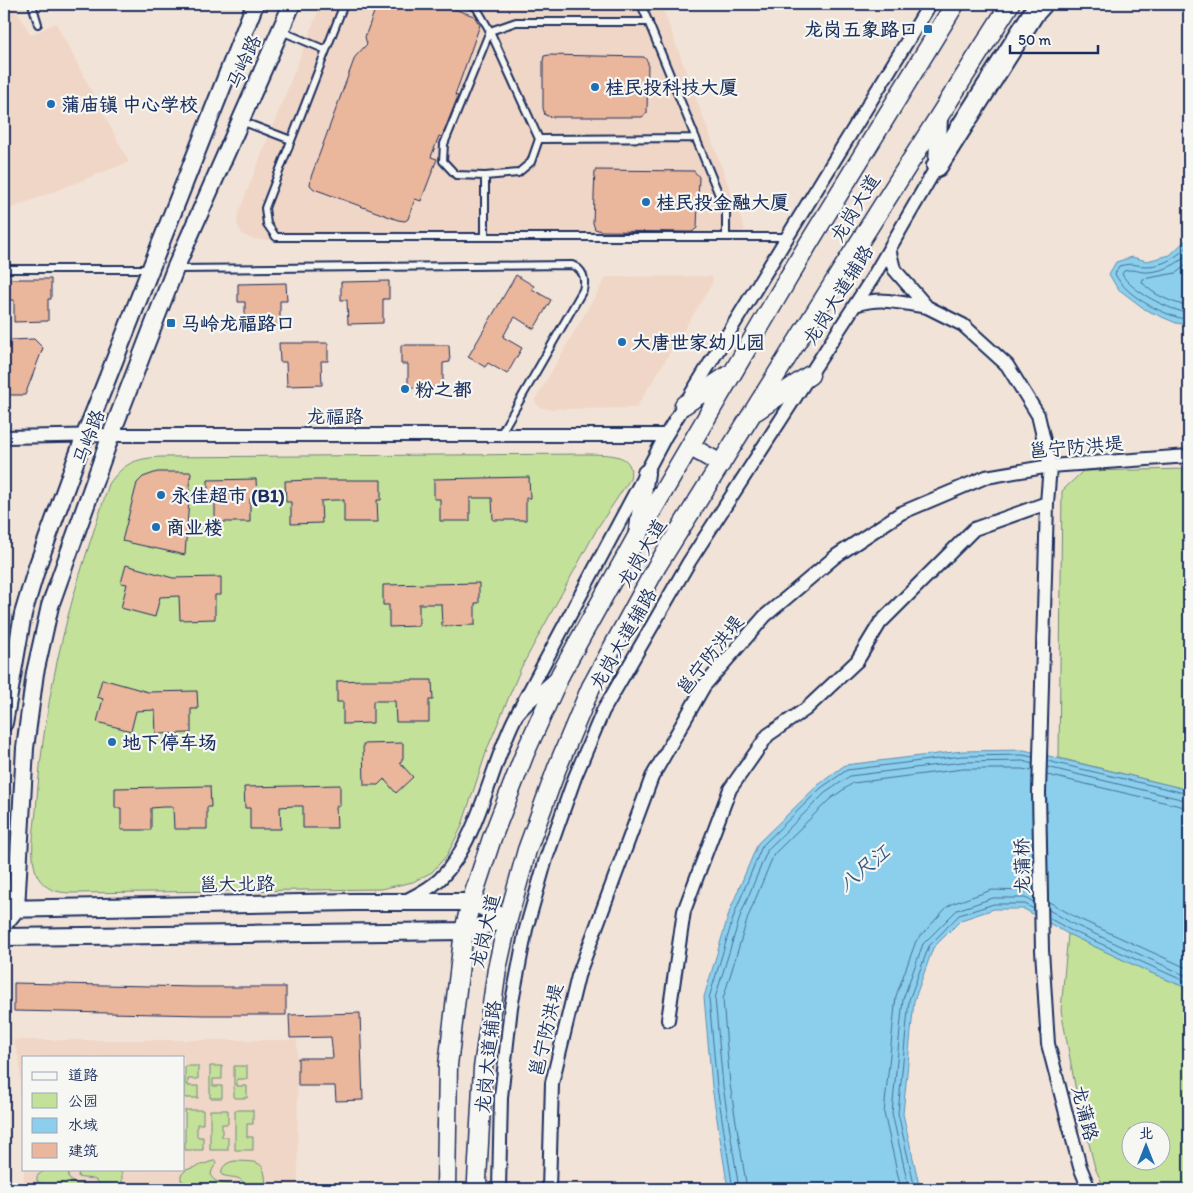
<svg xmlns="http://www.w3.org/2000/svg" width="1193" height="1193" font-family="Itim,'LXGW WenKai TC',sans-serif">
  <rect width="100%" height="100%" fill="#f2e3d8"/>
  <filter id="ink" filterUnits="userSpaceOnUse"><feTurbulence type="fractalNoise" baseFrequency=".02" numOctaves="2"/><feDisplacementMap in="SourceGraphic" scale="10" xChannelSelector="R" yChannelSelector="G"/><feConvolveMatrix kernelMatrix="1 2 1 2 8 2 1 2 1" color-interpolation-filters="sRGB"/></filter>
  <g filter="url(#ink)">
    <!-- built -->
    <path fill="#f0d6c6" d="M4,4H13L31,35L56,23L129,162L4,211Z
      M321,4H661L745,230L729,238L715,240H260L249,238L242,234L237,225L238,214Z
      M710,276L713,278L712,284L636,408L549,409L541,408L536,403L535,400L606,277Z
      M13,1040H297L298,1189H24V1169H184V1057H24V1105L20,1096V1062Z"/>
    <!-- green -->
    <path fill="#c4e199" stroke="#70887c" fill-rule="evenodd" d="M589,454C607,455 636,452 630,479L598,527L521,668L488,747L461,828L447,855L432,872L413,882L381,889L75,893C59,893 45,891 37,875C29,856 34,831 36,811C40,752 49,693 63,636C75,585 93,534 109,484C124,463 134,459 160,457Z
      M1189,469V790L1059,758L1062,491L1083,471Z
      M1068,934L1149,972L1189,989V1189H1105L1095,1168L1076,1091L1061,1010ZM1130,1130H1160V1160H1130Z
      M185,1066H198V1079H188V1086H198V1098H185Z
      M210,1066H222V1079H213V1086H222V1098H210Z
      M234,1066H247V1079H237V1086H247V1098H234Z
      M185,1110H203V1124H197V1137H203V1150H185Z
      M210,1110H228V1124H222V1137H228V1150H210Z
      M235,1110H253V1124H247V1137H253V1150H235Z
      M213,1161H216L217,1163C201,1182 222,1183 235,1185L237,1189H200C195,1182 187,1185 181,1180V1175L186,1170Z
      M235,1161C261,1162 265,1160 266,1189H245C243,1174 232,1179 222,1175C220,1167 227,1162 235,1161Z
      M46,1169H69L68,1177L73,1183L91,1186L93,1189H56C51,1183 43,1186 37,1181V1176Z
      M79,1169H120L122,1175V1189H101C98,1175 88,1180 78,1177Z"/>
    <!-- water -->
    <path fill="#8bcfed" stroke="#5e8fb4" d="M1189,237V325L1176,323L1146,310L1117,288L1109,274L1116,262L1132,257L1147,261L1170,255Z
      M1024,750L1189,790V989L1149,972L1068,934L1024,909H994L961,920L933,948L914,1001L903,1114L920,1189H728L712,1087L704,997L730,910L758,843L818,785L845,765L962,751Z"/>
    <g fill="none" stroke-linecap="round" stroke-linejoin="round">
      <!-- shore -->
      <path stroke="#486f97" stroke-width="1" d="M1189,245C1178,256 1164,266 1147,266C1134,266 1135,262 1119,266L1115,274C1126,297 1165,316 1189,320
        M1189,254C1177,264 1165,271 1148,272C1139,273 1135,268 1124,271L1122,274C1130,291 1171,311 1189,313
        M1189,263L1176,273L1143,279L1142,282C1151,294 1174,304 1189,306
        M1047,761L1189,794
        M1047,767L1189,801
        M1047,775L1189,808
        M1049,902L1077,918L1189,969
        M1049,910L1073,924L1189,977
        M1049,918L1070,930L1189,983
        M733,1189L717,1087L709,998L735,912L762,846L821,788L847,770L962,756L1023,755L1032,757
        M739,1189L723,1086L715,998L741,914L768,849L825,793L850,776L962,762L1023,761L1032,764
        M747,1189L730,1085L723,999L748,917L774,854L830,799L853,783L963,769H1022L1032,771
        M901,1189L884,1113L896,996L916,941L947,907L954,903L992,890L1026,891L1033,893
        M909,1189L892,1113L903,999L923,944L957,910L993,898H1025L1034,902
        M915,1189L898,1113L909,1000L929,946L959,915L994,904H1025L1034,909"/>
    </g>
    <!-- building -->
    <path fill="#eab69c" stroke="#1b2f5e" d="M377,4H440L474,16L480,25L455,95L458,96L442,137L439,136L431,157L437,159L421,201L415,199L408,219L405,221L398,220L314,189L310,185L311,177L355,57L367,44L365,37Z
      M549,55L644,57L648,62L647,113L642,117H551L545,115L543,108V61L544,56Z
      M595,170L694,171L699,177L697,228L692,232H688L601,231L595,229L593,223Z
      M516,275L534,286L532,289L551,300L534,329L515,317L509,326L503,337L522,348L507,374L488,363L485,367L468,357Z
      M4,279H51V299H48V321L14,322V300H4Z
      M389,281V299H383V323L348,324L347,300H341V282Z
      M286,283L287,301H280V325L245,326V302H238V284Z
      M34,339L43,348L25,395H4V356L11,340Z
      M279,343H328V361H321L322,385L287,386L286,362H280Z
      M401,345H449L450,362L443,363V387L408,388V364H401Z
      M157,472H191L185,555L122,541L137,483L143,477Z
      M529,477L530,498H526V520H493L492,498H470V521H440V499H434V479Z
      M256,479L257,497L250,498V522H215V499H208V480Z
      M311,480H381V500H377L378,522H344V500H334L321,501L322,523L291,524V502H286L285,481Z
      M126,565L173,578L221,577V595H215V619L180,620L179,596L160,597L155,617L121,608L127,584L121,583Z
      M479,583V603H475V625L442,626L441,604H419V626L389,627V605H383V585Z
      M102,679L148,692L197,691L198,709H191V733L156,734L155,710L136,711L131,731L97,722L103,699L97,697Z
      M363,680H432L433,700H429V722H396L395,701H373V723L343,724V702H337V681Z
      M403,743V758L400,763L413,777L396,793L384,779L378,785H364L363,744Z
      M340,785V806H336L337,828H303V806H293L280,807L281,829H250V808H245L244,787Z
      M210,786L211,807H207V829H174L173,807H163L151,808V830H121V808H115V788Z
      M14,983L194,987H286V1015H204L14,1011Z
      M360,1013L363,1100L336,1101L335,1086H298V1058H333L331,1037L290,1038L289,1015Z"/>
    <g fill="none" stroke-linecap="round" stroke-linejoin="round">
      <!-- service casing -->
      <g stroke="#1b2f5e" stroke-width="10">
        <path id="service" d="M32,4L38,24
          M344,4L265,208L267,224L276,237H787
          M469,4L476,7
          M476,4V7L490,31L516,22H649
          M641,4L726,212V236
          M281,31L326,50
          M241,121L291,140
          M539,139L696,138
          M485,176L456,175L443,161L444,144L490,31L539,139L531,162L518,173L485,176V237
          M4,269H149
          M176,269L572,265C583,269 586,279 583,290L500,435"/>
      </g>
      <!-- minor casing -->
      <g stroke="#1b2f5e" stroke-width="16">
        <path id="minor" d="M855,305C884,296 898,303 927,307L894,269L889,249
          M927,307L963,325L1007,365L1038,415L1050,466L1047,503L1039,793L1042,950L1048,1044L1080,1167L1089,1189
          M4,437L111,435H666
          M516,716L666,435L930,4
          M405,901C417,895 430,889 440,879C478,842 491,765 515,718C520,707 546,688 556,678
          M668,1020L684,911L730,789L768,735L806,709L857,661L880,623L974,529L1047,503
          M499,1189L501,1097L511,1007L526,929L546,859L575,777L603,711L689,562L873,277L937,166
          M549,1189L552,1083L578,976L652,777L704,686L765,616L836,556L901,513L986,477L1050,466L1189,456"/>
      </g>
      <!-- tertiary casing -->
      <g stroke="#1b2f5e" stroke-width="20">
        <path id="tertiary" d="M937,166L939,117
          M637,535L646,473
          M4,723L23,614L37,567L85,435L255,4
          M4,909L354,902H471L508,919
          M16,909L25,748L35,673L50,606L111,435L175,269L292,4
          M4,924L16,909
          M4,937L464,931L508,919"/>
      </g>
      <!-- secondary casing -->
      <g stroke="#1b2f5e" stroke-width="21">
        <path id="secondary" d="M684,405L730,374
          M756,411L810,375
          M691,447L721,464
          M446,1189L448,1065L464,931L471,902L492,838L525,753L561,673L636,538L807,246L955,4
          M478,1189L477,1180L483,1068L497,969L508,919L527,850L557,768L591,687L657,566L836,279L1010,4"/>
      </g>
      <!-- primary casing -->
      <g stroke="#1b2f5e" stroke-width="24">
        <path id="primary" d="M937,166L1033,14L1042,4"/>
      </g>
      <!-- service -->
      <use href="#service" stroke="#f6f6f2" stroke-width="6"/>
      <!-- minor -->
      <use href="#minor" stroke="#f6f6f2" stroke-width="12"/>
      <!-- tertiary -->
      <use href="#tertiary" stroke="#f6f6f2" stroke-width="16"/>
      <!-- secondary -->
      <use href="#secondary" stroke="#f6f6f2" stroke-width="18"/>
      <!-- primary -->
      <use href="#primary" stroke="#f6f6f2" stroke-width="20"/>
    </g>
  </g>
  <!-- markers -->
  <g fill="#1f6fb2" stroke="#f6f6f2" stroke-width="2">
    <rect x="923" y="24" width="10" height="10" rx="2.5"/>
    <circle cx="595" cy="87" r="5"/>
    <circle cx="51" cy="104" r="5"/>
    <circle cx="646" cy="202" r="5"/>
    <rect x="166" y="318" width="10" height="10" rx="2.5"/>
    <circle cx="622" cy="342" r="5"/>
    <circle cx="405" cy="389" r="5"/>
    <circle cx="161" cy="495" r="5"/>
    <circle cx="156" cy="527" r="5"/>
    <circle cx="112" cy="742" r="5"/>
  </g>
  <g text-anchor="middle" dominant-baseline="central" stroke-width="4.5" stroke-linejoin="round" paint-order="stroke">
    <!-- poi labels -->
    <g font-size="19" font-weight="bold" fill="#1b2f5e" stroke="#f6f6f2" text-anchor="start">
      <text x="918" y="29" text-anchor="end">龙岗五象路口</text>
      <text x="605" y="87">桂民投科技大厦</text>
      <text x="61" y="104">蒲庙镇 中心学校</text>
      <text x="656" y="202">桂民投金融大厦</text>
      <text x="181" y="323">马岭龙福路口</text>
      <text x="632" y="342">大唐世家幼儿园</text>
      <text x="415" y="389">粉之都</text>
      <text x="171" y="495">永佳超市 (B1)</text>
      <text x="166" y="527">商业楼</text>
      <text x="122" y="742">地下停车场</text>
    </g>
    <!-- street labels -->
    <g font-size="19" fill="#1b2f5e" stroke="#f6f6f2">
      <text transform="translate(244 62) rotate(-66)">马岭路</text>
      <text transform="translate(855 208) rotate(-58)">龙岗大道</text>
      <text transform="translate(838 295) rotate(-58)">龙岗大道辅路</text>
      <text x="335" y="416">龙福路</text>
      <text transform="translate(89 437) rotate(-70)">马岭路</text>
      <text transform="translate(1076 447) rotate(-5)">邕宁防洪堤</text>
      <text transform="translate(642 553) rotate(-59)">龙岗大道</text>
      <text transform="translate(623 639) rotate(-60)">龙岗大道辅路</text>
      <text transform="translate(710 655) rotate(-52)">邕宁防洪堤</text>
      <text transform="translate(1022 866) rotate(-91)">龙蒲桥</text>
      <text transform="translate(237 884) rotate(-1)">邕大北路</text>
      <text transform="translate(485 931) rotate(-77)">龙岗大道</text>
      <text transform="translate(546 1030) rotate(-77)">邕宁防洪堤</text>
      <text transform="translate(488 1057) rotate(-84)">龙岗大道辅路</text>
      <text transform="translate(1085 1113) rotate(76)">龙蒲路</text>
    </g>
    <!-- water labels -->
    <g font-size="20" font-style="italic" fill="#375782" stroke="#f6f6f2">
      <text transform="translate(864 868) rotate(-40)">八尺江</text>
    </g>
  </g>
  <!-- margin -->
  <rect width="1193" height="1193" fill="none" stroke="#f6f6f2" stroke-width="20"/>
  <rect x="10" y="10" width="1173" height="1173" fill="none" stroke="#1b2f5e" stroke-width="2" filter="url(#ink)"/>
  <!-- legend -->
  <rect x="22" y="1056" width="162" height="115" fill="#f6f6f2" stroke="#9ea6b7"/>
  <rect x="32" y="1072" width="25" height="8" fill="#f6f6f2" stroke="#9ea6b7"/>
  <text x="68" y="1080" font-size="15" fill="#1b2f5e">道路</text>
  <rect x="32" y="1093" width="25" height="15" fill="#c4e199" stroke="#9ea6b7"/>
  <text x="68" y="1106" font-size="15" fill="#1b2f5e">公园</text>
  <rect x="32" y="1118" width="25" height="15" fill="#8bcfed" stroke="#9ea6b7"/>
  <text x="68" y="1130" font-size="15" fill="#1b2f5e">水域</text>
  <rect x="32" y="1143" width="25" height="15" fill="#eab69c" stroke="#9ea6b7"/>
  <text x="68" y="1156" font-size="15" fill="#1b2f5e">建筑</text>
  <!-- north arrow -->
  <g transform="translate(1146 1146)"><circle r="24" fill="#f6f6f2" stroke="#9ea6b7"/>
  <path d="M0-4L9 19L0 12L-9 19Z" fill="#1f6fb2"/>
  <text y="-8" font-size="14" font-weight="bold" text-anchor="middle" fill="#1b2f5e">北</text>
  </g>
  <!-- scale -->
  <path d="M1010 45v8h88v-8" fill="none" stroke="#1b2f5e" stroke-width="2.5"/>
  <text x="1018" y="45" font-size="15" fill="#1b2f5e" stroke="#f6f6f2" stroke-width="4" paint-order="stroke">50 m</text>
</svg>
